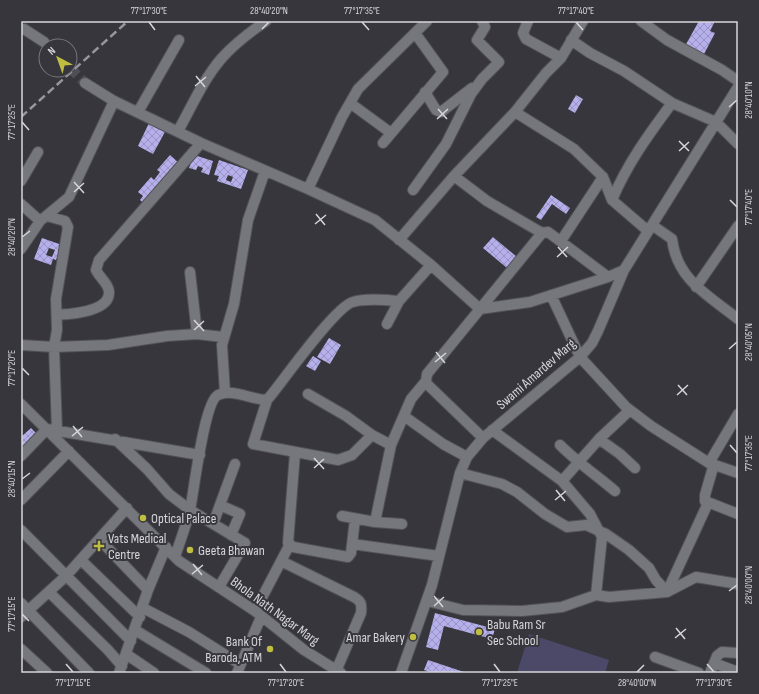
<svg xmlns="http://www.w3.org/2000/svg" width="759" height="694" font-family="'Sofia Sans Condensed',sans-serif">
  <defs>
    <pattern id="building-cross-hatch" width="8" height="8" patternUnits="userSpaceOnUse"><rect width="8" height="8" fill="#b5afeb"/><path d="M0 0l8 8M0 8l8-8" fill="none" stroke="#9893c0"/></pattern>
  </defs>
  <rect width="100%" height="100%" fill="#37363d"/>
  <!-- grass -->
  <path fill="#4c4968" d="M529,634L609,660L605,673H517Z"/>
  <!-- building -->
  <path fill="url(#building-cross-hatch)" fill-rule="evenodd" d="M699,21H715L710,31L715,33L703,56L685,46Z
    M576,95L583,99L575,113L568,109Z
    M150,121L166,130L153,154L138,146Z
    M170,155L180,164L147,206L140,200L143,196L138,192L151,177L154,180L160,172L157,170Z
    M194,155L213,161L209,175L201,172L203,168L198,166L196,170L189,168Z
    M219,160L248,170L241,189L217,181L219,176L214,175ZM228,175L233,177L231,182L226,180Z
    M551,195L570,208L566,214L552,204L541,220L536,217Z
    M493,237L517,257L507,268L483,248Z
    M42,238L62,245L56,260L53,259L51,265L34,259ZM49,248L55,250L52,257L46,255Z
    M329,338L341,345L330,364L317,357Z
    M313,356L321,361L315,371L306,366Z
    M31,428L38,435L21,451V437Z
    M435,613L495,629L492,639L444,626L438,650L426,647Z
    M428,660L467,673H433L424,670Z"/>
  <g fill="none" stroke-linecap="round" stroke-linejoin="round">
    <!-- minor-tunnel -->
    <path stroke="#4f4e55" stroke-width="10" stroke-dasharray="10 5" stroke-linecap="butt" d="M70,68L85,83"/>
    <!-- minor casing -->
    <g stroke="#525257" stroke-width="12">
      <path id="minor" d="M528,21L523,33L526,39L561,58
        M641,21L667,40L722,70L738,81
        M24,29L44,42
        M571,40L590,53L624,71L672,103L716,122L738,144
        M85,83L114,101L201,143L308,189L375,220L431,265L480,309L530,302L608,277L624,270
        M425,92L436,110L441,112L472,88
        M350,103L391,133
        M138,112L179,40
        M515,112L574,149L603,177
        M178,131C191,108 203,80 221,59C234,44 250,32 266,21
        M383,143L443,72L415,33
        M454,176L487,201L542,233
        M21,181L38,152
        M308,189L342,117L358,89L427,21
        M413,190L446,144L471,94L482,79L499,62L477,40L485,27L482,21
        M612,200C627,164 649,134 672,103
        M21,204L40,221
        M47,216L65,221L68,227L56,299L57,330L54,347L57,430
        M652,225L672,239C677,280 708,295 738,319
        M399,240L454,176L515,112L546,73L561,58L583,21
        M561,241L603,177L612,200L648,231
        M21,249L40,221L69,197L114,101
        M190,272L197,334
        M696,287L738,226
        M551,295L580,357L626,407L651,426L709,463L738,473
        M57,315C70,314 110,312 109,292C109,284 99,277 96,270L99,260L201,143
        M387,324L399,301
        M21,345L54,347L108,345L167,336L197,334L223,337
        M426,381L427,384L483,438
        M225,393L222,345L234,304L248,220L265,171
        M308,394L346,416L372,435L391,445
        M21,404L179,561L255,611L304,650L341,673
        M404,416L443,444L467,457
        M492,430L562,481L590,514L602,537L596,595L609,597L667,592L696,577L738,584
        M372,435L352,455L338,460L253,444L267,400L272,394C285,378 336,306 353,302C366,298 385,300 399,301L431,265
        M115,439L147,469L169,494L190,510L245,543L219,587
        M599,439L620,454L635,468
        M560,445C577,462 596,475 615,491
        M295,453L288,543L293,547L348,557L351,553L355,519
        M21,456L47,429L200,455
        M709,463L738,414
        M714,464L705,495V501L738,514
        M460,473L502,484L517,492L545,514L567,527L586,525L606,534L629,550L649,568L656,580L667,592
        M562,481L599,439L630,410
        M21,500L69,451
        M220,505L240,514L231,535
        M342,516L375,522L402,524
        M375,522L391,445L411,399L426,381L427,374L542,233L548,232L608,277
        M213,524L235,464
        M21,530L131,641
        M100,540L148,590
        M352,544L439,556
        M175,557C180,541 186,526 190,510C194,491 204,402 218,395C232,388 252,400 267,400
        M81,560L140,617
        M281,561L354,597C361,601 362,604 361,613L336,671
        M49,592L108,650L122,666
        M667,592L708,503
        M427,601L463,610L522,611L562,607L596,595
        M21,603L89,673
        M143,608L189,632L240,664
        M255,611L290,544
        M21,617L66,576L127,508
        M135,630L206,673
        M21,649L47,673
        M126,654L154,673
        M655,657L699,673
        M714,663L738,672
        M119,673L148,590L166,547
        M237,673L261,617
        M401,673L432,585L460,473L467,457L483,438L580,357L592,343L598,331L624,270L738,87
        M710,673L717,656L722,652L738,653"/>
    </g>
    <!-- minor -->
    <use href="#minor" stroke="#76767d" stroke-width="10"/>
    <!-- rail -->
    <path stroke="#96969b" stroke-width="2.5" stroke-dasharray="8 4" stroke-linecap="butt" d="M21,117L128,21"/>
  </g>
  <!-- ticks -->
  <path fill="none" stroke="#d6d6da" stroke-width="1.5" d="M149,22L155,30M362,22L369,30M576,22L583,30M262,29L269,22M196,76L205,87M195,86L206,77M729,107L737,100M438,109L447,119M437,119L448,109M22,122L29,130M679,141L689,151M679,151L689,142M74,182L84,193M74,192L84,183M730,200L737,207M316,214L325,225M315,224L326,215M22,237L30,231M558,247L567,257M557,257L568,247M194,320L204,331M194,330L204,321M729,349L737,342M436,352L445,363M435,362L446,353M22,368L29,375M678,385L687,395M677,395L688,385M73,426L82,437M72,436L83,427M730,445L737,453M314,458L324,469M314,468L324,459M22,479L30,473M556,490L565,501M555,500L566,491M193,564L202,575M192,574L203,565M729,591L737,585M434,596L443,607M434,606L444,597M22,614L29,621M676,628L685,639M675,638L686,629M66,664L73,672M280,664L286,672M494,664L500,672M707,664L714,672M637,672L644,665"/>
  <!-- markers -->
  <g fill="#c0be41" stroke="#37363d" stroke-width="1.5">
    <circle cx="143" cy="518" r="4"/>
    <path d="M97 540h4v4h4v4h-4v4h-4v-4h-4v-4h4z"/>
    <circle cx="190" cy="550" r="4"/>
    <circle cx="479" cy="632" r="4"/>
    <circle cx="413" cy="637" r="4"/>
    <circle cx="270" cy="649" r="4"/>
  </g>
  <g text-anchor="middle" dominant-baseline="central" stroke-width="4" stroke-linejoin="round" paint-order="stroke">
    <!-- street labels -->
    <g font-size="14" fill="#d6d6da" stroke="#37363d">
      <text transform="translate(536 374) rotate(-41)">Swami Amardev Marg</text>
      <text transform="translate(275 611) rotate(36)">Bhola Nath Nagar Marg</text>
    </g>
    <!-- poi labels -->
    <g font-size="14" fill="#d6d6da" stroke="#37363d" text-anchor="start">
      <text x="151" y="518">Optical Palace</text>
      <text x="108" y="538">Vats Medical<tspan x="108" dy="16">Centre</tspan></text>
      <text x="198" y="550">Geeta Bhawan</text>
      <text x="487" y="624">Babu Ram Sr<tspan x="487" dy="16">Sec School</tspan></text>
      <text x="405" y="637" text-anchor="end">Amar Bakery</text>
      <text x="262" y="641" text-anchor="end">Bank Of<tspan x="262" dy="16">Baroda, ATM</tspan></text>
    </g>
  </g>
  <!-- border -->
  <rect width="759" height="694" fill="none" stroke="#37363d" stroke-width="44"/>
  <!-- north arrow -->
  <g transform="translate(58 58) rotate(319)"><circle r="19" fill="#37363d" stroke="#77767c"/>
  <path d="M0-3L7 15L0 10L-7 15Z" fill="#c0be41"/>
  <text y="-6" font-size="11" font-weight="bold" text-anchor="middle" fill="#d6d6da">N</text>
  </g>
  <rect x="22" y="22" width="715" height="650" fill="none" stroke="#d6d6da" stroke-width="1.5"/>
  <g font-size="10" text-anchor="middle" fill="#d6d6da">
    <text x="149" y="14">77°17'30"E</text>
    <text x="269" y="14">28°40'20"N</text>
    <text x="362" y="14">77°17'35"E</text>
    <text x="576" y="14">77°17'40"E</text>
    <text transform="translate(748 100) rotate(-90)" y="4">28°40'10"N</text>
    <text transform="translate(11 122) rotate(-90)" y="4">77°17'25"E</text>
    <text transform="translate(748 207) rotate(-90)" y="4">77°17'40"E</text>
    <text transform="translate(11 237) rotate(-90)" y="4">28°40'20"N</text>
    <text transform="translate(748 342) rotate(-90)" y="4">28°40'05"N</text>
    <text transform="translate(11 368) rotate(-90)" y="4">77°17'20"E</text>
    <text transform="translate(748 453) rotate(-90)" y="4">77°17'35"E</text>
    <text transform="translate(11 479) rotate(-90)" y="4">28°40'15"N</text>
    <text transform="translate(748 585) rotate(-90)" y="4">28°40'00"N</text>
    <text transform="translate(11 614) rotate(-90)" y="4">77°17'15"E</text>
    <text x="73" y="686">77°17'15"E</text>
    <text x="286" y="686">77°17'20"E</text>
    <text x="500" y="686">77°17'25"E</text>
    <text x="637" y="686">28°40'00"N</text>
    <text x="714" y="686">77°17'30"E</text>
  </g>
</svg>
